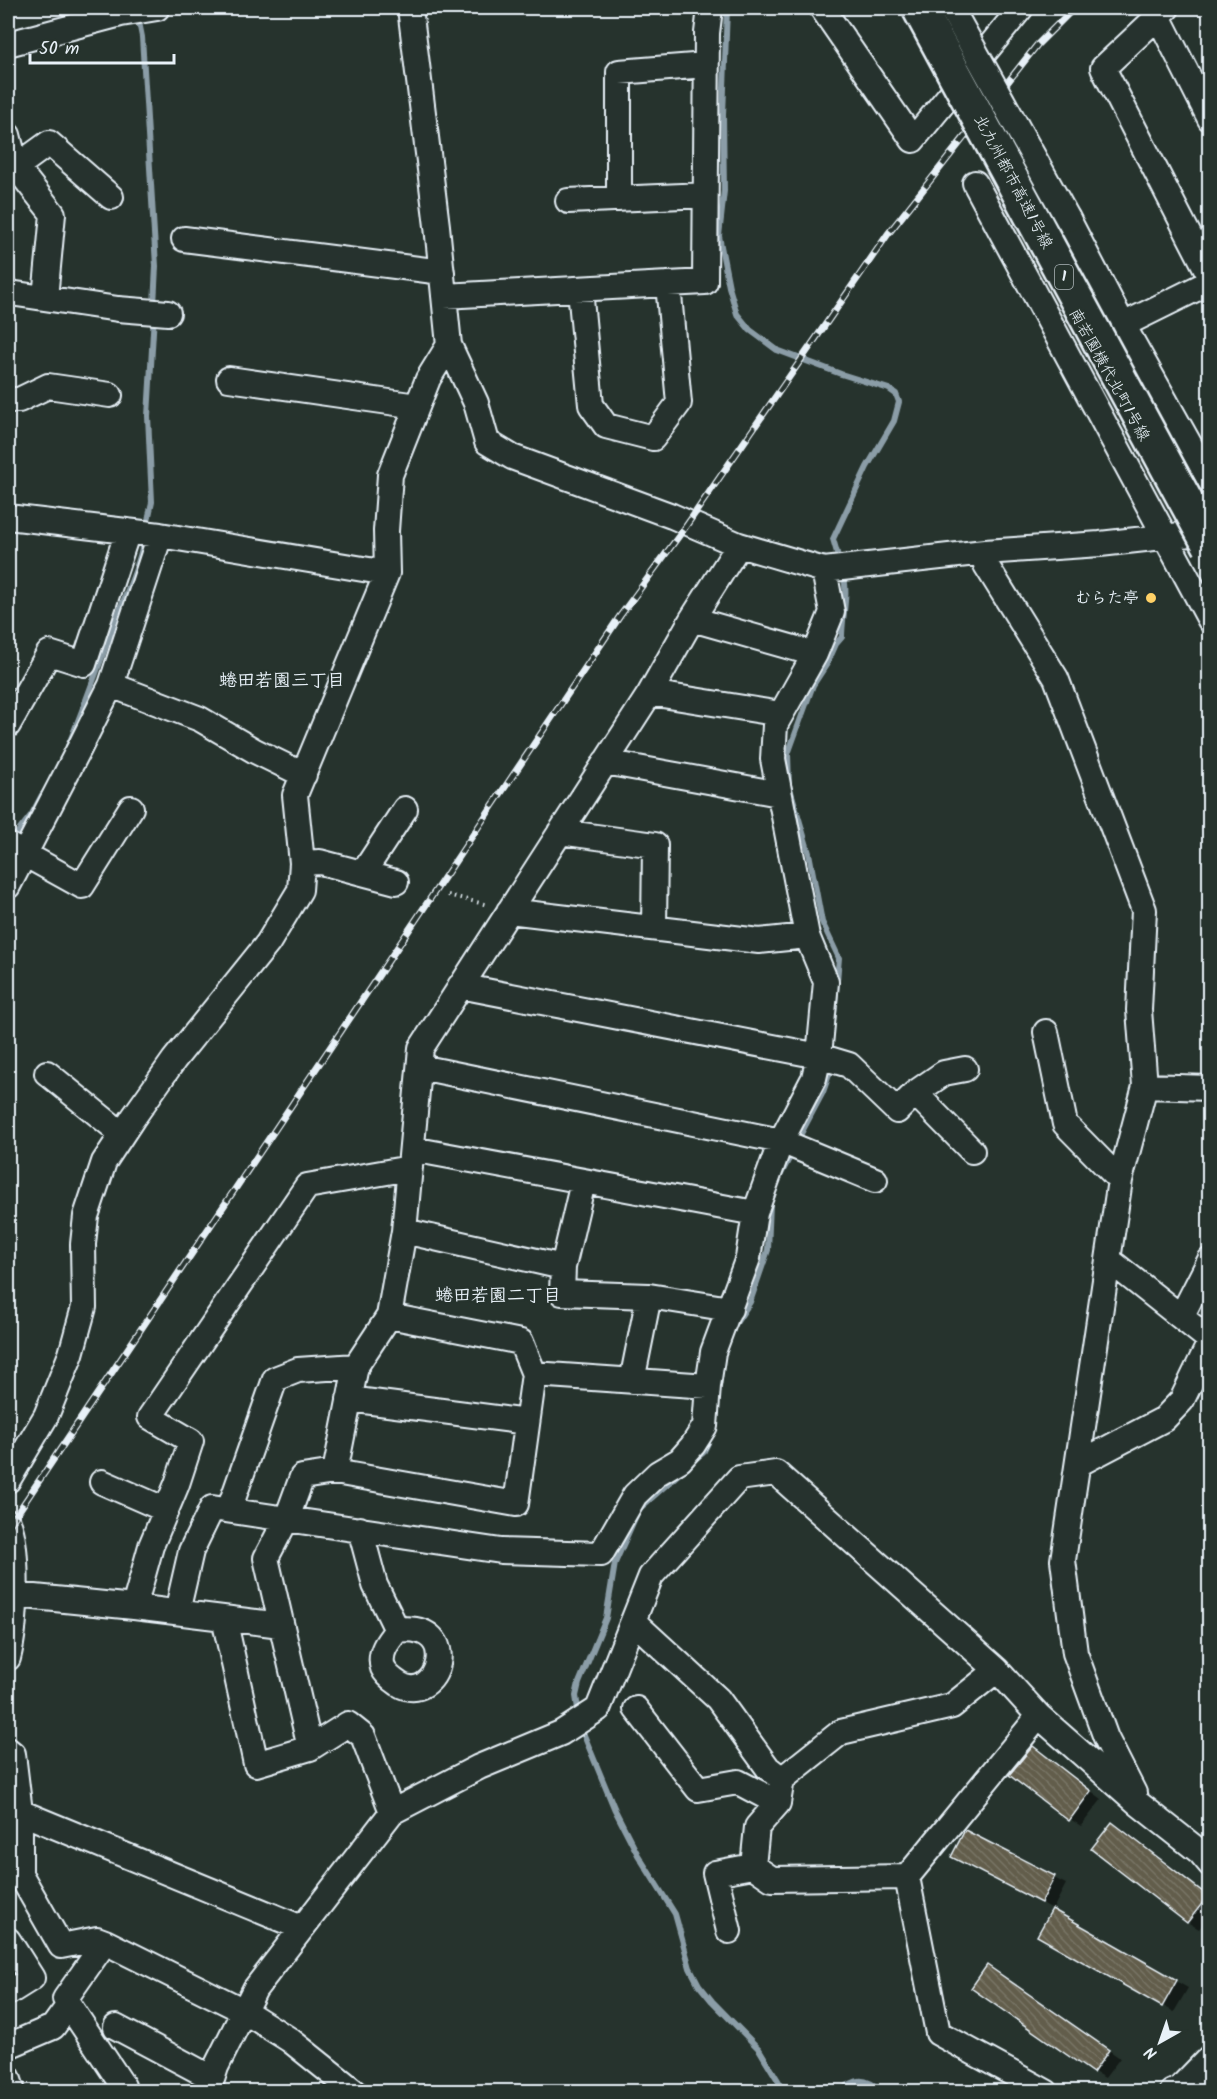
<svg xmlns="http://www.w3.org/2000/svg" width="1217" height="2099" font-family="Kalam,'Klee One',sans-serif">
  <defs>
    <pattern id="building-back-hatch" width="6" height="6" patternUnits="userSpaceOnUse" patternTransform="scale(1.5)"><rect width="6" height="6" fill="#625d4b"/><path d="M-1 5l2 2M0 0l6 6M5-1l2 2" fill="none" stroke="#787566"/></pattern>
  </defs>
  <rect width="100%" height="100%" fill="#26332d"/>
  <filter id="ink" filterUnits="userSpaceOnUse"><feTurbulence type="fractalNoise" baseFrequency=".0167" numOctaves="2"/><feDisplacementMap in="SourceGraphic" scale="12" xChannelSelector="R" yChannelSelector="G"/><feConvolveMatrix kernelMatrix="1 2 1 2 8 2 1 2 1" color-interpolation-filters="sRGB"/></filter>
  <g filter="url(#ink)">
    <!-- shadow -->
    <path fill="#0007" d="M1033,1748L1102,1799L1081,1826L1070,1819Z
      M1112,1824L1124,1830L1210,1897V1915L1199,1929L1187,1922Z
      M965,1863L1054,1878L1066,1884L1053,1909Z
      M1053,1911L1188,1988L1174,2012L1039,1936Z
      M999,1974L1120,2058L1105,2078L1094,2072Z"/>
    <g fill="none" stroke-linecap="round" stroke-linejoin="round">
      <!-- stream -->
      <path stroke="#8b9da7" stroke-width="6" d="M727,8L723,115L724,191L719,236L729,287L737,314L750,330L777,350L841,374L889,389L896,394L899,402L894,421L867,467L833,539L840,563
        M138,17L142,37L156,266L154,305
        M146,529L152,502L148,416L154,315
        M68,746C84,708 97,669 112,630C123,600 138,571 144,539
        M11,841L32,814L42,795
        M834,1015L839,958L822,922L809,853L789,785L788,754L813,685L828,662L836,644L842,637C842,616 849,593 843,573
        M797,1141L823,1092L832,1066
        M781,1174L793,1151
        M734,1326L750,1302L768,1250L770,1203
        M694,1460L703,1453L708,1443
        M579,1715L576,1696L579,1683L606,1618L615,1563L639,1509L682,1471
        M581,1728L615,1810L638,1855L675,1914L690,1968L699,1985L712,2001L759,2049L785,2092
        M838,2092C857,2078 864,2076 883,2092"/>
    </g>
    <!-- building -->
    <path fill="url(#building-back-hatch)" stroke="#e8f1f8" stroke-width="1.5" d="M1033,1746L1091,1791L1069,1821L1009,1775Z
      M1112,1822L1208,1896L1187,1923L1091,1849Z
      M965,1830L1055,1876L1041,1903L951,1857Z
      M1052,1909L1177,1980L1162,2007L1037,1936Z
      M987,1965L1109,2050L1093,2073L971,1988Z"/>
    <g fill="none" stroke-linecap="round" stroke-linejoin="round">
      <!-- minor casing -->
      <g stroke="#e8f1f8" stroke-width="28">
        <path id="minor" d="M410,8L437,226L449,345L476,403L487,442L512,457L672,516L739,545L824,570L985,552L1100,544L1199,533L1210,530
          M822,8L913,140L1021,8
          M1167,8L1103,68L1210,276
          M1158,16L1210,119
          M8,44L121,14L157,8
          M8,135L16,167L53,214L45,298
          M16,167L49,143L111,197
          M975,183L1210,620
          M619,199V72L706,65
          M568,201L705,195
          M1068,219L1123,325L1210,481
          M184,239L442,272
          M580,289L591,405L606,426L653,438L679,403L668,284
          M10,293L118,309L168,313
          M444,296L705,282L707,33L710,8
          M1123,325L1210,282
          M229,379L417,406
          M8,400H19L48,386L110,395
          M8,517L160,535L387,573
          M985,552L986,565L1056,678L1144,910L1139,1010L1145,1086L1120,1180L1063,1560L1075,1653L1106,1738L1134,1793
          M692,619L815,654
          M111,685L200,719L255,751L304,775
          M650,693L781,714
          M8,725L49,653L84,664L128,531
          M605,762L779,794
          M560,832L655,845L654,928
          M8,845L82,886L131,808
          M302,863L320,862L396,882
          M363,873L405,809
          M8,886L79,749L111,685L160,535
          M509,911L759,941L807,936
          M460,986L819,1056L849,1065L897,1111L915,1093L944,1073L965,1069
          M1046,1032L1065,1124L1120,1180
          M420,1067L781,1141L875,1180
          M47,1073L122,1134
          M1145,1086L1210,1088
          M915,1093L972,1151
          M412,1149L755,1213
          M583,1182L563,1267L562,1293L649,1296L730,1309
          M404,1231L563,1267
          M1109,1260L1210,1340
          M389,1316L521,1342L534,1374L708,1386
          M1181,1317L1210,1260
          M632,1381L649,1296
          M349,1399L527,1422
          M1078,1464L1164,1419L1182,1400L1210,1342
          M335,1472L516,1504L534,1374
          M8,1480L46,1416L71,1354L84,1307L83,1244L86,1216L104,1162L133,1118L174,1060L268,943L300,890L302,863L295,795L387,573L386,531L390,475L428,379L449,345
          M102,1482L166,1510
          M229,1510L275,1379L298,1370L356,1366
          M8,1522C20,1550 16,1627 8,1658
          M360,1529L375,1585L397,1630C466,1621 437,1708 399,1684C393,1680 386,1675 383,1668C378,1653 388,1641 397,1630
          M15,1595L134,1607L281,1625
          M134,1607L151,1546L177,1484L191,1441L150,1417L307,1186L410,1168
          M177,1612L191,1551L212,1508L501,1551L601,1554L635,1495L658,1473L680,1460L693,1445L705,1426L708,1386L713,1352L748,1258L755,1213L781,1141L814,1078L819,1056L826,982L807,936L773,759L775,725L815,654L832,612L824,570
          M224,1618L256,1764L310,1748
          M633,1621L718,1699L768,1768L782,1779
          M997,1670L952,1706L841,1732L782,1779L778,1803L757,1827L753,1866L772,1879L907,1877L1039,1716
          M636,1709L698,1789L738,1782L778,1803
          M8,1750L13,1754L20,1812L302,1928
          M20,1812V1874L61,1946L97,1939L105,1942L244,2011L290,2040L355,2092
          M392,1812L363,1736L348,1724L310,1748L266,1558L287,1518L302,1477L335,1472L356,1366L389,1316L404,1231L421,1048L650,693L692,619L739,545
          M907,1877L938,2033L1046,2092
          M729,1931L715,1873L753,1866
          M8,1940L32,1978L8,1993
          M105,1942L65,1999L123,2086
          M116,2027L212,2078
          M8,2046L53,2027L69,2005
          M8,2077L13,2092
          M208,2092L216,2067L255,1989L392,1812L479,1767L561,1733L598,1709L651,1576L739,1478L776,1473L997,1670L1039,1716L1139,1804L1200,1852L1210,1864
          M1172,2092L1179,2089L1210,2057"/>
      </g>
      <!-- path -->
      <path stroke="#e8f1f8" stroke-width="4" stroke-dasharray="1.5 4.5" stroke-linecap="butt" d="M448,895L488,905"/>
      <!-- minor -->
      <use href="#minor" stroke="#26332d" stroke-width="24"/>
      <!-- rail casing -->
      <g stroke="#e8f1f8" stroke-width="7">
        <path id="rail" d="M8,1527L620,616L684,529L888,234L1037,45L1074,8"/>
      </g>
      <!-- rail -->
      <use href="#rail" stroke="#26332d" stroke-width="4.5" stroke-dasharray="14" stroke-linecap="butt"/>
      <!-- minor-bridge casing -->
      <g stroke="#e8f1f8" stroke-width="28" stroke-linecap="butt">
        <path id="minor-bridge" d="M951,8L1068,219"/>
      </g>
      <!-- highway-bridge casing -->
      <g stroke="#e8f1f8" stroke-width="38" stroke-linecap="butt">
        <path id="highway-bridge" d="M919,8L1210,546"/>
      </g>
      <!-- minor-bridge -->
      <use href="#minor-bridge" stroke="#26332d" stroke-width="24"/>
      <!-- highway-bridge -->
      <use href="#highway-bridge" stroke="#26332d" stroke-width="33"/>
    </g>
  </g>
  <!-- markers -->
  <circle fill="#ffd166" stroke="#26332d" stroke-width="2" cx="1151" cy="598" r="6"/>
  <g text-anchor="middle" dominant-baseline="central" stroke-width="4.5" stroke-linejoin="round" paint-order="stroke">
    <!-- shield labels -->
    <rect fill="#26332d" stroke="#aeb8bb" stroke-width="1.5" x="1055" y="265" width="18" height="24" rx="4.5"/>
    <g font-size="15" font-weight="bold" fill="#e8f1f8">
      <text x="1064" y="277">1</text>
    </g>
    <!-- street labels -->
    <g font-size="16" fill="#e8f1f8" stroke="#26332d">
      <text transform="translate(1013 182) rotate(62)">北九州都市高速1号線</text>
      <text transform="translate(1109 375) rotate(61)">南若園横代北町1号線</text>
    </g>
    <!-- poi labels -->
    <g font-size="16" font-weight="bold" fill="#e8f1f8" stroke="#26332d" text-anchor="end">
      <text x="1139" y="598">むらた亭</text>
    </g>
    <!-- neighbourhood labels -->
    <g font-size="18" font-weight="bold" fill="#e8f1f8" stroke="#26332d">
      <text x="282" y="681">蜷田若園三丁目</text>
      <text x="498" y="1296">蜷田若園二丁目</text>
    </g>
  </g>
  <!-- margin -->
  <rect width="1217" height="2099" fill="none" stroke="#26332d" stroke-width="30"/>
  <rect x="15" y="15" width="1187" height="2069" fill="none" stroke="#e8f1f8" stroke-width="2" filter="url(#ink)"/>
  <!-- north arrow -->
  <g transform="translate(1160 2042) rotate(220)" stroke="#26332d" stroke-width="4.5" paint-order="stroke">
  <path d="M0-4.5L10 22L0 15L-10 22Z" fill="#e8f1f8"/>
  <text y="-9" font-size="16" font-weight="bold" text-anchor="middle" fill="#e8f1f8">N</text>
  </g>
  <!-- scale -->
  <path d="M30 54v9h144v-9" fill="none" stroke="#e8f1f8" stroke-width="3"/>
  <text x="39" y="54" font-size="18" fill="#e8f1f8" stroke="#26332d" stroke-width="4.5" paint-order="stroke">50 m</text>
</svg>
